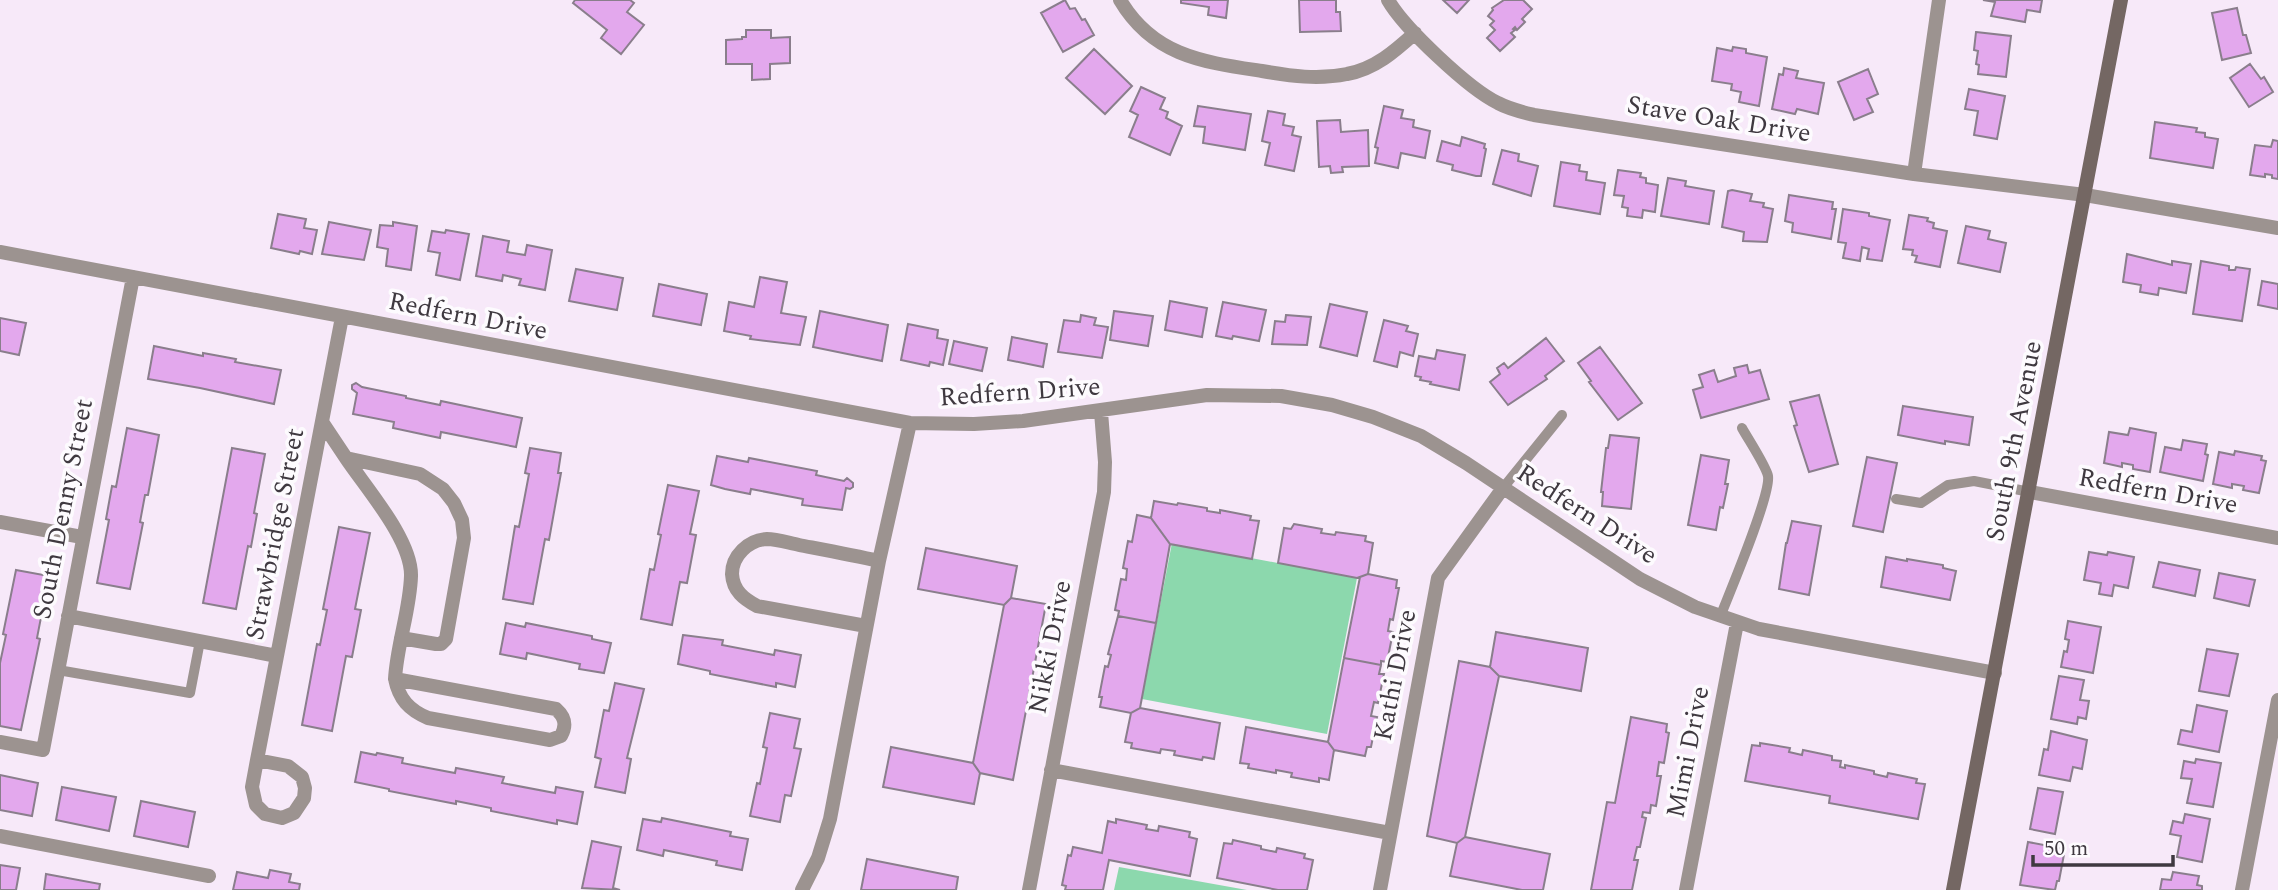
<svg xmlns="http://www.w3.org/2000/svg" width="2278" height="890" font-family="Spectral,serif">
  <rect width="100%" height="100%" fill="#f7e9f9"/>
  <!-- green -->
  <path fill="#8cd8ad" d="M1172,543L1357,578L1327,734L1142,699Z
    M1119,867L1247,890H1114Z"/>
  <!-- building -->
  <path fill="#e3a8ed" stroke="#8a7e8c" stroke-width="2" d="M575,0H630L634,3L627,12L644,25L621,54L601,38L607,30L573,3Z
    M1065,0L1070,9L1075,8L1082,20L1085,19L1094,35L1063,52L1041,13Z
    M1181,0H1228L1226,18L1208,15L1209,7L1181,3Z
    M1299,0H1336V12H1340L1341,31L1300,32Z
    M1443,0H1469L1457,13Z
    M1504,0H1523L1532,9L1522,19L1525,22L1517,30L1515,27L1513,29L1515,30L1511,33L1515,37L1500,51L1487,38L1495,30L1490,25L1494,21L1488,16L1493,10L1492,8Z
    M1983,0H2042L2040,12L2027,10L2025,22L1991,16L1995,2Z
    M2237,8L2243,35H2246L2251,53L2222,60L2212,13Z
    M746,30H771V38L790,37V63L770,64V79L752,80V64H726V40L742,39V37H746Z
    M1976,32L2011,36L2006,77L1978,74L1979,65L1976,64L1978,51L1974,50Z
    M1733,47L1746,49V53L1767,57L1759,106L1739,102L1741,92L1731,90L1732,84L1712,81L1717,48L1732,51Z
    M1094,49L1132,86L1105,114L1066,78Z
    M2250,64L2261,79L2264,77L2273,92L2249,107L2230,78Z
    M1784,68L1798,71L1796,78L1824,83L1818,114L1797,109L1795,114L1772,109L1779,74L1783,75Z
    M1868,69L1878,94L1867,99L1873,112L1854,120L1838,82Z
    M1141,87L1165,98L1160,109L1168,112L1166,118L1182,126L1170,155L1129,137L1138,115L1130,111Z
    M1969,89L2005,96L1997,139L1974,135L1978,111L1965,109Z
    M1198,106L1251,114L1245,150L1203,143L1205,127L1194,126Z
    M1384,106L1403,110L1401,118L1414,120L1413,127L1430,131L1425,158L1401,153L1398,168L1375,163L1378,148L1375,147Z
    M1268,111L1285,114L1283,125L1294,127L1292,135L1301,137L1294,171L1265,165L1270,143L1262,141Z
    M1340,120L1341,132L1368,130L1369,166L1342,167L1343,172L1331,173L1330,166L1319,167L1317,121Z
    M2155,122L2197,128L2196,132L2205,133V137L2218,139L2213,168L2150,158Z
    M1462,137L1485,144L1484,148L1486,149L1481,176H1476L1452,170L1453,165L1437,161L1442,141L1460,146Z
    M2273,140L2278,141V179L2272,178V175L2265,174V177L2250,175L2255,145L2271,147Z
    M1502,150L1519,154L1518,161L1538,166L1531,196L1493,184Z
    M1561,162L1580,165L1579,171L1587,172L1586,180L1605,183L1600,214L1554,206Z
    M1618,170L1641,173L1640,177L1646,178V183L1658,185L1655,212L1643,210L1642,218L1627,216L1628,208L1622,207L1624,196L1614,195Z
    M1668,178L1686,181L1685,186L1714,191L1709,224L1661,216Z
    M1732,190L1752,194L1750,201L1764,203L1763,207L1773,209L1767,242L1743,241L1744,232L1722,227L1728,191Z
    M1789,195L1833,202L1832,209H1836L1831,239L1792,232L1793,223L1785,221Z
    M1843,209L1869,213V216L1890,220L1882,261L1867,259L1869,249L1862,247L1860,261L1843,258L1846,243L1838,242Z
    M278,214L306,219L304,228L317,230L312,254L300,251L299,254L271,248Z
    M1909,215L1928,218L1927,221L1934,223L1933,228L1947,231L1940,267L1915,262L1917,256L1912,255L1913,250L1903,249Z
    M329,222L371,230L364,260L322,254Z
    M393,222L417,226L411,270L386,266L388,249L377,247L380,225L393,226Z
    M1966,226L1990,231L1988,239L2006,243L2000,272L1958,263Z
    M446,230L469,234L460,280L436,275L440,253L428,251L432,231L445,233Z
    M483,236L509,241L507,252L525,255L527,245L552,250L545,290L519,285L521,279L503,275L502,281L476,276Z
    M2127,254L2172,265V261L2191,264L2186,293L2159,288L2158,295L2140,292L2141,285L2123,282Z
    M2201,261L2229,266V270H2235L2236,267L2250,269L2242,321L2193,314Z
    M576,269L623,278L617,310L569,301Z
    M760,277L787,282L781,313L806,317L800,345L750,339L751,336L724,331L729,302L754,307Z
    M2262,281L2278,284V309L2258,305Z
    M659,284L707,294L701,325L653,316Z
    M1170,301L1207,308L1202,337L1165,330Z
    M1223,302L1266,310L1259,341L1233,336L1232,339L1216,336Z
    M1330,304L1367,312L1357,356L1320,347Z
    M820,311L888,325L882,361L813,347Z
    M1114,311L1153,316L1148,346L1110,340Z
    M1081,315L1096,318L1094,325L1108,327L1102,358L1058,352L1064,320L1080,322Z
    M1286,315L1311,317L1307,345L1272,344L1275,321L1285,322Z
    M0,318L26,323L19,355L0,351Z
    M1384,320L1408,326L1406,331L1418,334L1413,356L1400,352L1397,367L1374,361Z
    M908,324L938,330L937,338L948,340L943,365L930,362L929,366L901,360Z
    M1012,337L1047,344L1043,367L1008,360Z
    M1546,338L1564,361L1545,376L1547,379L1508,405L1490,382L1500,374L1497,368L1504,363L1508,368Z
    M954,341L987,348L982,371L949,364Z
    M154,346L203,356V353L236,359L235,362L281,370L274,404L200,388L148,379Z
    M1600,347L1642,403L1618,420L1589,382L1591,381L1578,363Z
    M1437,350L1465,355L1459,390L1430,384L1431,382L1420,380L1421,377L1415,376L1419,356L1435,359Z
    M1747,365L1749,373L1760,370L1769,399L1701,418L1693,390L1703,387L1699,375L1714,370L1718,382L1736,376L1734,368Z
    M356,383L362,387L406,396V398L440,405L441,401L522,418L516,447L441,432L440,438L393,428L394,422L353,414L357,393L352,389V385Z
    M1819,395L1838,464L1809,472L1794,426L1797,425L1790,402Z
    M1903,406L1973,417L1969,445L1945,441V444L1898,435Z
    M127,428L159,435L148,495H145L140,522L143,523L130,589L97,583L109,520L106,519L112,486L116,487Z
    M2130,428L2156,433L2150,472L2133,469V465L2122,463V467L2104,463L2109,432L2128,435Z
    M1610,435L1639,438L1631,509L1602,506L1603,492H1601L1606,448H1608Z
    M2183,440L2207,444L2205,454L2208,455L2203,481L2160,472L2165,447L2181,450Z
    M232,448L265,454L254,513L257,514L251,547L248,546L236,609L203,603Z
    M530,448L561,453L558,473H561L549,540L545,539L533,604L503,599L515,526L519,527L529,474L525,473Z
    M2235,451L2262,456L2261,460L2266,461L2259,493L2243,490L2244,486L2232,484V488L2213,484L2219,452L2234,455Z
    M1701,455L1729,460L1725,484H1728L1723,508L1720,507L1716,530L1688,525Z
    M717,456L748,462L749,458L817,471L816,475L844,481L847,478L853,483V487L850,489L846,488L842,510L802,505L803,499L751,489L750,494L725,489L711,485Z
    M1867,457L1897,463L1883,532L1853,526Z
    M668,485L699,491L690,534L696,535L687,583L680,582L672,625L641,619L650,569L654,570L661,535L658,534Z
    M1154,501L1177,505L1178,503L1207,508V511L1220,513V510L1251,516L1250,520L1259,521L1252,559L1170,544L1151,518Z
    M1137,515L1151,518L1170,544L1156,623L1118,616L1119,611L1115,610L1121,579L1126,580L1127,569L1123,568L1128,541L1132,542Z
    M1792,521L1821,526L1809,595L1779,589L1786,543H1787Z
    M1294,524L1322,529L1321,533L1335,535L1336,532L1366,536L1365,541L1373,543L1368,574L1357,578L1278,563L1284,528L1291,529Z
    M339,527L370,533L355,609L361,610L352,657L346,656L332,731L302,725L317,644L320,645L327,610L323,609Z
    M926,548L1017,566L1011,598L1004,605L918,589Z
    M2089,552L2107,555L2108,552L2134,557L2128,588L2114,585L2112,596L2099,594L2101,583L2084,580Z
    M1886,557L1907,561V559L1943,565V568L1956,571L1950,600L1881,587Z
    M2159,562L2200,570L2195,596L2153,587Z
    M16,570L49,576L37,638L40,639L21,730L0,726V663L6,635L3,634Z
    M2219,573L2255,580L2249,606L2214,598Z
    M1368,574L1397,580L1396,588H1399L1393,620L1390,619L1388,631L1393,632L1387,662L1381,661V665L1344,658L1360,577Z
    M1011,598L1046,604L1013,780L980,773L973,763L1004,605Z
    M1118,616L1156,623L1140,708L1131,713L1100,707L1102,697H1099L1105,666L1108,667L1111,655L1108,654Z
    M2068,621L2101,627L2093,673L2061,667L2064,651L2067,652L2069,640L2065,639Z
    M506,623L525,627L526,623L592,636V639L611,643L604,673L579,669L580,664L527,653L526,659L500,654Z
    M1496,632L1588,648L1581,691L1499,676L1490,667Z
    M683,635L723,640L722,645L774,655L775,650L801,655L795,687L776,683V687L710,674V671L678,664Z
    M2207,649L2238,654L2229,696L2199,691Z
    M1344,658L1381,665L1379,674H1384L1378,703L1374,702L1371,716L1377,717L1371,747H1367L1365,756L1334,750L1328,742Z
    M1459,661L1490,667L1499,676L1465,837L1457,843L1427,836Z
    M2059,676L2084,680L2080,700L2089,701L2086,719L2078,717L2077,724L2051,719Z
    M615,683L644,689L627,758L631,759L625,793L595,787L601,759L595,757L604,710L609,711Z
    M2197,705L2227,711L2219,752L2178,744L2181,730L2192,732Z
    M1140,708L1220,723L1214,759L1203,757L1202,760L1174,755L1175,751L1161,749L1160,753L1131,748L1132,743L1125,742L1131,713Z
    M770,713L800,719L794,748L801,749L791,796L785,795L780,822L750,816L757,783L760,784L767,748L763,747Z
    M1631,717L1667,724L1666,732L1669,733L1664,763L1659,762L1657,776H1661L1656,806L1651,805L1650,813L1643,812L1642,817L1646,818L1640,847H1637L1634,860H1638L1632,890H1591L1607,802L1615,803Z
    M1246,727L1328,742L1334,750L1329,780L1319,778V782L1291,777L1292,773L1276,770V773L1248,768L1249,764L1240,763Z
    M2051,731L2087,740L2082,769L2073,767L2070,781L2039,775L2044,749L2048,750Z
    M1760,743L1790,748L1789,752L1802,755L1803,750L1832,756V760L1841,761L1840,767L1845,768V765L1874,771V774L1887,777L1888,773L1917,779L1916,783L1925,784L1918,819L1829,803L1830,796L1745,781L1752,745L1760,746Z
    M891,747L973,763L980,773L974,804L883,787Z
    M361,752L376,755L377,753L403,758L402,763L455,773L456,768L504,777L502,783L555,793L556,787L583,792L577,824L557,820V824L491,811V808L456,801V804L389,791V789L355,782Z
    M2196,759L2221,763L2213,807L2187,803L2192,779L2181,778L2184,761L2195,763Z
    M0,775L38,783L32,816L0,810Z
    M62,787L116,797L109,831L56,820Z
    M2038,788L2063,792L2055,834L2030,829Z
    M141,801L195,812L188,847L134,836Z
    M2185,814L2210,819L2202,862L2177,857L2181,836L2170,834L2173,821L2183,823Z
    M662,818L731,832L730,836L748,839L742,870L716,865L717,861L664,850L663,856L637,850L643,819L661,822Z
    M1116,819L1147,825L1146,829L1158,831L1159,826L1190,832L1189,837L1197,839L1190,876L1109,860L1103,890H1065L1066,886L1062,885L1068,855L1071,856L1073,847L1102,853L1108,821L1116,823Z
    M1465,837L1550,854L1543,890H1522L1450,876L1457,843Z
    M1233,840L1261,846V849L1276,852L1277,848L1305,854L1304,858L1313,860L1307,890H1278L1217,878L1224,843L1232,844Z
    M592,841L621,847L613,888L620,890L582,888Z
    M2028,842L2065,849L2059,881H2057L2055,890L2020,885Z
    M867,859L958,877L956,890H861Z
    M0,865L20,868L16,890H0Z
    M270,870L291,874L289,882L300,884L299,890H233L237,872L268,878Z
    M2173,872L2199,876L2197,885L2202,886V890H2160L2162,879L2171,880Z
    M46,874L100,884L99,890H44Z"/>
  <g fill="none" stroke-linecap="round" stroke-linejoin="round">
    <!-- lane -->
    <path stroke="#9c9390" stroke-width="10" d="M1503,488L1562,415
      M1896,499L1921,503L1948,485L1974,481L2030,492
      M1720,617C1729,594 1771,495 1768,476C1766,466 1748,439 1742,428
      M58,670L190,693L200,641"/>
    <!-- street -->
    <path stroke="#9c9390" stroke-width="14" d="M1120,0C1153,56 1203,62 1262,71C1291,76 1318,80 1347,74C1375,69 1395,51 1415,33
      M1388,0C1404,28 1469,89 1498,103C1509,109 1522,112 1534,115L1914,174L2085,195L2278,228
      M1914,174L1939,0
      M0,252L910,423L974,424L1023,421L1207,395L1281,396L1332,405L1373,417L1421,436L1466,463L1640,579L1695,607L1759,629L1995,673
      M322,422L346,458L420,474L443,489L454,503L462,520L464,538L446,639L441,644H436L401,638
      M346,458C366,488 412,540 411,576C410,610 397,644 395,679C399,699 409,710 428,718L550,740L561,736C567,725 565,717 556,709L395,679
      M2030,492L2278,538
      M0,522L82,537
      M68,616L277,656
      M866,626L757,606C744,599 733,591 732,574C732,556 748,540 767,539C777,539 789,543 799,545C825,550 852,555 879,561
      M0,742L43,750L133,277
      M257,760L288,766L302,777L305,788L304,798L294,813L282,818L265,814L256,805L252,787L257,760L277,656L342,317
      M1051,770L1390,833
      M0,836L209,876
      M802,890L818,858L830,819L879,561L910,423
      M1029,890L1104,492L1105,462L1101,412
      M1380,890L1438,578L1503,488
      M1686,890L1737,623
      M2242,890L2278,700"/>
    <!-- secondary -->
    <path stroke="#746763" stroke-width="14" d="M1953,890L2121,0"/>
  </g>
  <g text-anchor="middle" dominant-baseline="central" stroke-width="7" stroke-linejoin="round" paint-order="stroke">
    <!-- street labels -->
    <g font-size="26" fill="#3f3940" stroke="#fdfbfe">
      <text transform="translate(1719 119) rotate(9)">Stave Oak Drive</text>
      <text transform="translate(468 316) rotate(11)">Redfern Drive</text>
      <text transform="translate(1020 392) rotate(-4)">Redfern Drive</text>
      <text transform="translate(2014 441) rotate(-79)">South 9th Avenue</text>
      <text transform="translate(2158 491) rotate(10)">Redfern Drive</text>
      <text transform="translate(63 509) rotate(-79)">South Denny Street</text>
      <text transform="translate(1587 514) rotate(33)">Redfern Drive</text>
      <text transform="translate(275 534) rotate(-79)">Strawbridge Street</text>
      <text transform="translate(1050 647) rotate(-79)">Nikki Drive</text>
      <text transform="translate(1395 675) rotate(-79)">Kathi Drive</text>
      <text transform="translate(1688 752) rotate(-79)">Mimi Drive</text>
    </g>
  </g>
  <!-- scale -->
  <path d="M2033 855v10h140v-10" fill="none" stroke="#3f3940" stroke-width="3.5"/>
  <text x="2044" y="855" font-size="21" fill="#3f3940" stroke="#fdfbfe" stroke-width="5" paint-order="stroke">50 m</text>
</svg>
